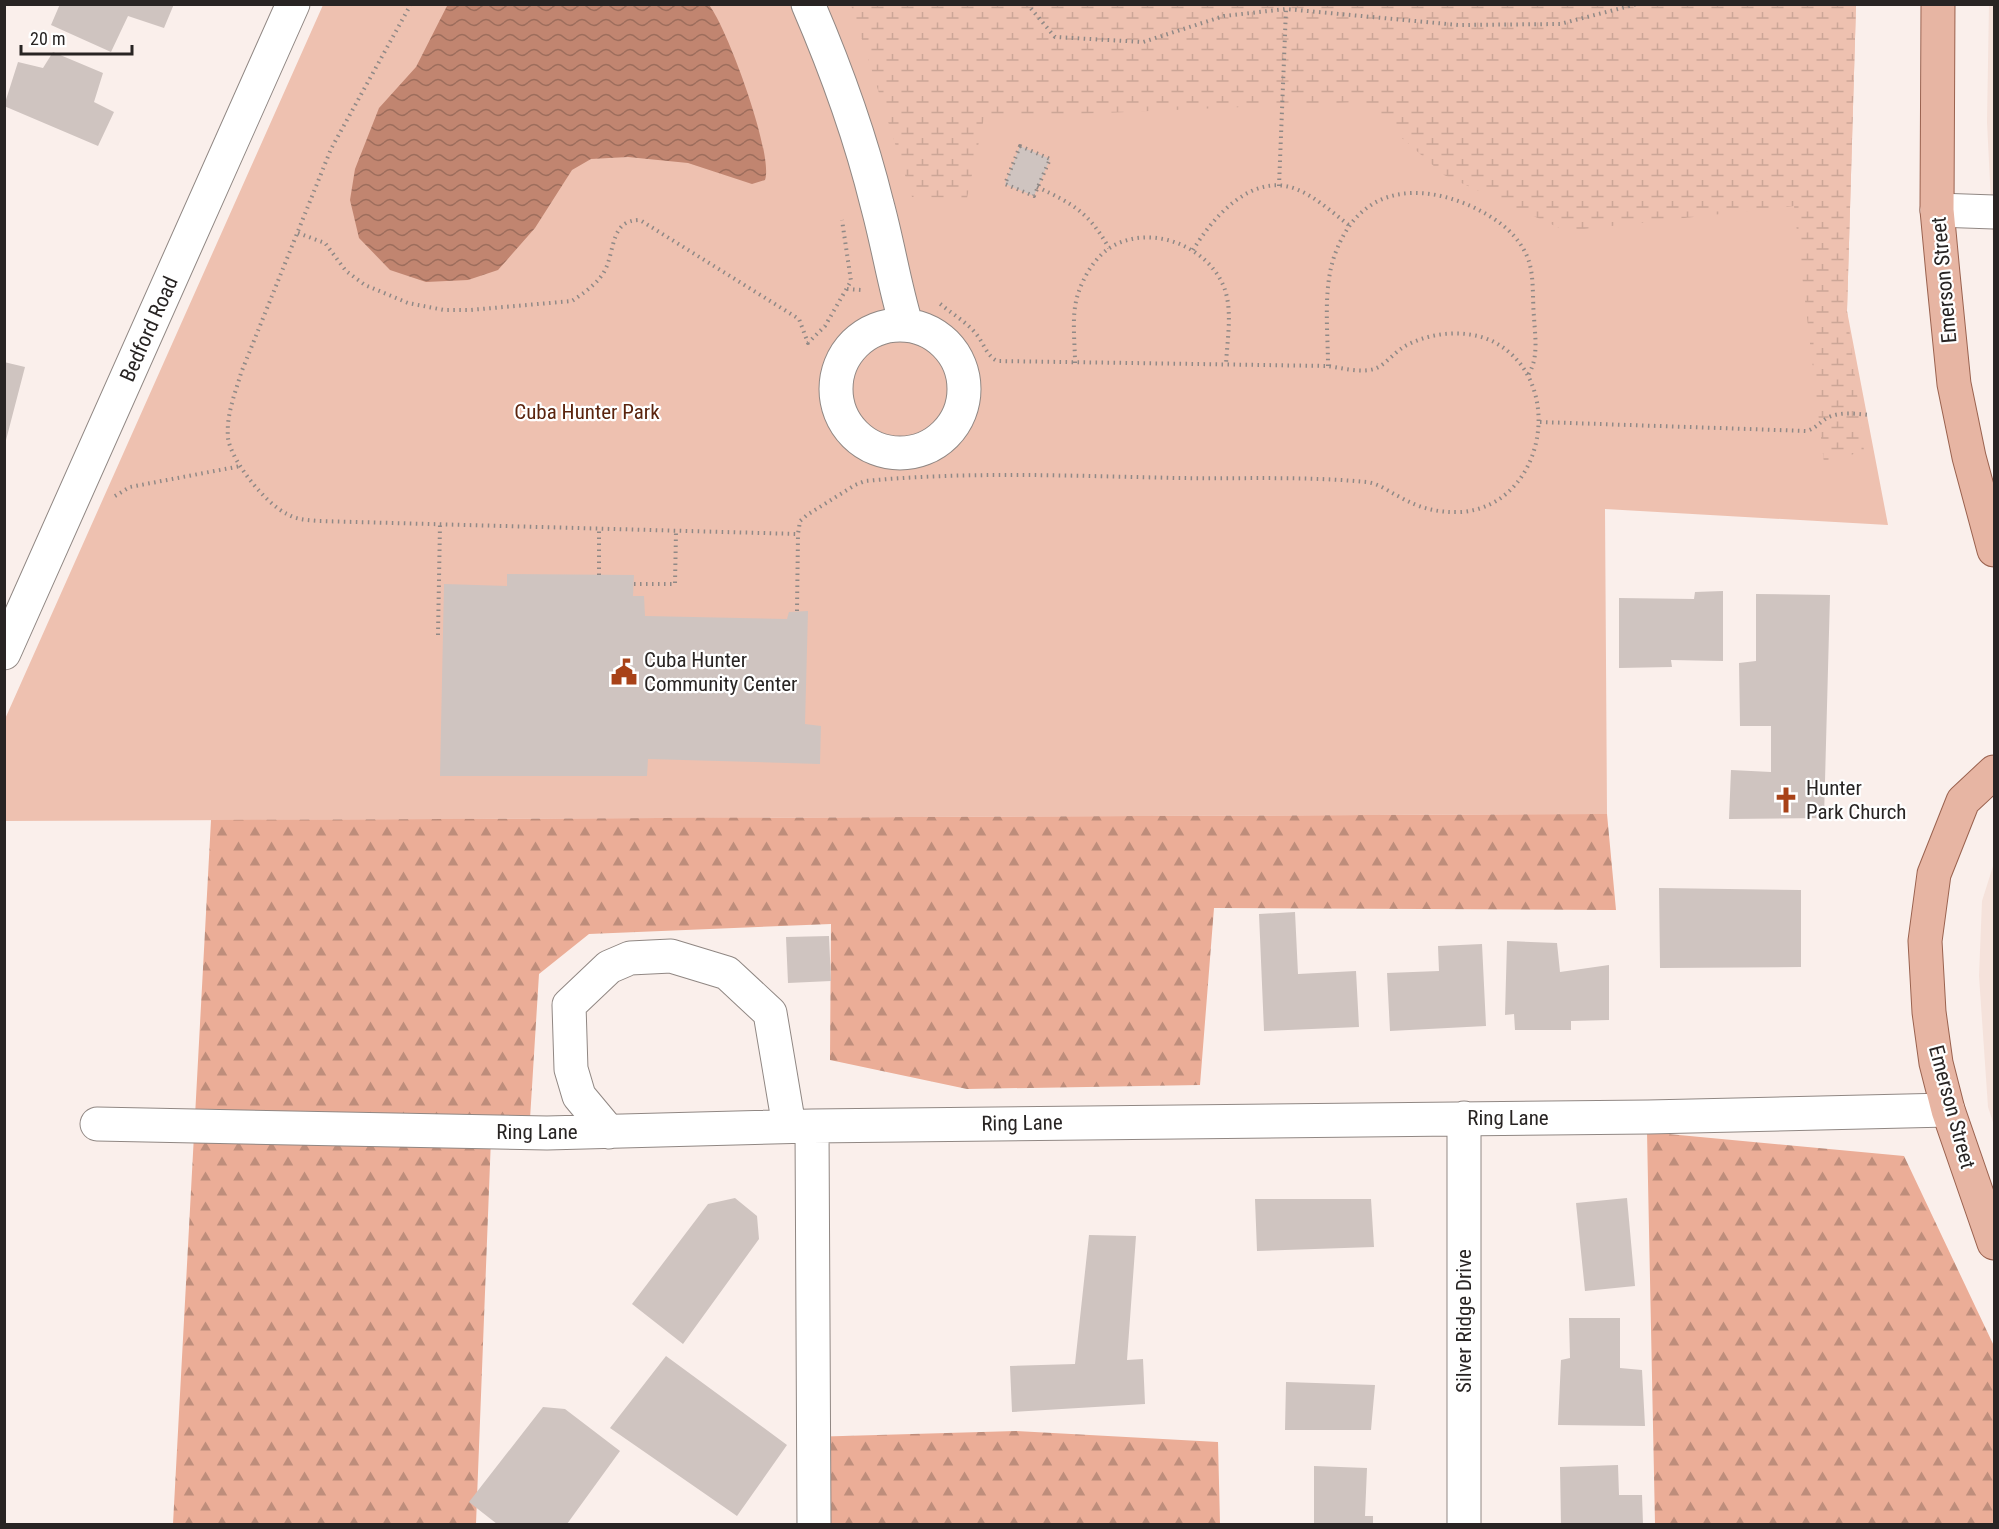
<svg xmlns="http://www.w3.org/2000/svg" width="1999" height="1529" font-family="'Roboto Condensed',sans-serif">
  <defs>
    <pattern id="forest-firs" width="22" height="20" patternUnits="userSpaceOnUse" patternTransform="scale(1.5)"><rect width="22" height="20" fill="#ebad97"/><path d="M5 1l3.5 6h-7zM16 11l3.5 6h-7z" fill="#be8d7b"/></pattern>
    <pattern id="wetland-marsh" width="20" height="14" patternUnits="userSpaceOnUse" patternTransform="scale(1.5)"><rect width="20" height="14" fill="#eec1b0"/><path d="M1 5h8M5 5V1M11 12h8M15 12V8" fill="none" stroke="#cca697"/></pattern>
    <pattern id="water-waves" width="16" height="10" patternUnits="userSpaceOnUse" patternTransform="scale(1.5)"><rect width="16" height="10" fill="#c18570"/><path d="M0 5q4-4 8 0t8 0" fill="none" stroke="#9d6d5c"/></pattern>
  </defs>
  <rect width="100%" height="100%" fill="#faefeb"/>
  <!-- built -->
  <path fill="#f5e2db" d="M1989,4L1994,5V263L1987,122Z
    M1994,863V1125L1988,1107L1979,976L1982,901Z"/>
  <!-- green -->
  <path fill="#eec1b0" d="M323,5H1856L1847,311L1888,525L1605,509L1607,814L5,821V719Z"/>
  <!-- forest -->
  <path fill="url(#forest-firs)" d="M1607,814L1616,910L1214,908L1200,1085L967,1089L830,1060L831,924L589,934L539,974L530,1119L491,1138L476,1524H173L211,820Z
    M1647,1132L1904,1156L1994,1346V1524H1655Z
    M1016,1431L1218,1442L1220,1524H799L808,1437Z"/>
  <!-- wetland -->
  <path fill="url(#wetland-marsh)" d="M851,5H1856L1847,311L1864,451L1824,463L1794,206L1566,231L1444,175L1361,102L984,118L967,198L912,197Z"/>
  <!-- water -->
  <path fill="url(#water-waves)" d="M448,4L709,5C727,27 774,155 765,180L752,184L688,163L628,157L591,159L572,170L535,228L498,270L468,280L426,282L390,270L359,238L350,200L355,169L379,108L416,67Z"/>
  <!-- building -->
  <path fill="#cfc4c0" d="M60,4H174L164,28L128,16L111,52L51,25Z
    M53,52L103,73L94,102L114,112L98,146L4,106L18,62L43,68Z
    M1020,146L1050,159L1034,196L1005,184Z
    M4,362L25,367L5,444H4Z
    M507,574L634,575L633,596H644L645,616L787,619L789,612L808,611L805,724L821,726L820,764L648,759L647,776H440L444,584L507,586Z
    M1723,591V661L1671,660L1672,667L1619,668V598L1694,599L1695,592Z
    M1756,594L1830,595L1824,818L1729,819L1731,770L1771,772V726H1740L1739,663L1756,661Z
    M1659,888L1801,890V967L1660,968Z
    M1295,912L1298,974L1356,971L1359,1027L1264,1031L1259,914Z
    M829,936L831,981L788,983L786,937Z
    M1507,941L1557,943L1560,972L1609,965V1020L1571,1021V1030H1515L1514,1014L1505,1015Z
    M1482,944L1486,1026L1390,1031L1387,973L1439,971L1438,946Z
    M735,1198L757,1216L759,1239L683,1344L632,1304L708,1204Z
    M1627,1198L1635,1286L1585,1291L1576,1203Z
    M1255,1199H1371L1374,1247L1257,1251Z
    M1089,1235L1136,1236L1127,1360L1143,1359L1145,1404L1012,1412L1010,1366L1075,1364Z
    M1569,1318H1620V1368L1642,1370L1645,1426L1558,1425L1561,1360L1570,1358Z
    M666,1356L787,1445L737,1516L610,1428Z
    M1286,1382L1375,1385L1371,1430H1285Z
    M543,1407L565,1409L620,1451L567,1524H497L469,1502Z
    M1618,1465L1619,1495H1642L1643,1524H1561L1560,1467Z
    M1314,1466L1367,1468L1365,1516H1373V1524H1314Z"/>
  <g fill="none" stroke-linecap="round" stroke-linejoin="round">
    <!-- minor casing -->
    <g stroke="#908783" stroke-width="35">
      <path id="minor" d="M808,4C836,69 860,135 877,204C888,244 894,284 906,324
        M1937,210L1994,212
        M836 389a64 64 0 1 1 128 0a64 64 0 1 1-128 0Z
        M4,653L293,4
        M97,1124L547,1133L812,1126L1648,1117L1948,1110
        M812,1126L814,1524
        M609,1132L579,1096L571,1069L569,1005L609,967L630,958L671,956L727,973L770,1013L789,1126
        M1464,1524V1118"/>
    </g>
    <!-- major casing -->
    <g stroke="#9a624f" stroke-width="35">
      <path id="major" d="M1938,4L1937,210L1943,274L1954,384L1969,457L1994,550
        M1994,772L1963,801L1934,874L1925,941L1929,1012L1936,1063L1948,1110L1994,1243"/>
    </g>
    <!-- path -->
    <path stroke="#908986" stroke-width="4" stroke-dasharray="1.5 4.5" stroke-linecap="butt" d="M411,4L331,149L241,373C235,394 226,415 228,438C231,461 266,504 287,514C297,520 308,520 319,521L798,534L800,521L807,515L855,485L865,481C969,471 1074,476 1179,478C1241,479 1305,476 1366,482C1378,483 1388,491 1398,496C1419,508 1437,513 1461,512C1545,506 1568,381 1494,342C1467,328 1427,332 1402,348C1393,354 1384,366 1374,369C1359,373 1342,368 1328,366L997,361C987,356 984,344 977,335C966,321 950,313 937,301
      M1027,4L1055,37L1143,42L1224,16L1286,9L1458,25L1560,24L1637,4
      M1020,146L1050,159L1034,196L1005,184Z
      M1279,186L1286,9
      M1037,187C1074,204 1089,213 1109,248
      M298,233L325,243L346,271L365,285L408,303L444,310H470L572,301C584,293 600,282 606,268C615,248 611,220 640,220L799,319L808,343L825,326L851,281L842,220
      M1193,250C1213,217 1252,172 1296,189C1316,197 1333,213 1350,226
      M847,289L861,290
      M1075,363C1075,341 1071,315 1078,294C1083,278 1094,259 1108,249C1148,222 1207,245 1224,287C1233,311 1227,340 1226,365
      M1328,366C1328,329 1322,284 1337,249C1362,187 1418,182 1473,207C1495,218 1515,231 1526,254C1535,272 1532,298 1534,317C1535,336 1539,358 1528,375
      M1540,422L1807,431C1816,428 1820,422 1827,418C1840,411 1857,414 1871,415
      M115,496L130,487L241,466
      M599,575V528
      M634,584H675L676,531
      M797,611L798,534
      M438,635L440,524"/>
    <!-- minor -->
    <use href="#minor" stroke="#fff" stroke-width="33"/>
    <!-- major -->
    <use href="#major" stroke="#e7b5a3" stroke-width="33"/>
  </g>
  <!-- icons -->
  <defs>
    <g id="civic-bare" transform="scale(2.07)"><path d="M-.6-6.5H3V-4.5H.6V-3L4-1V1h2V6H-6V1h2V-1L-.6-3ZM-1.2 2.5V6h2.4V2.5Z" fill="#a84218" stroke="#fff" stroke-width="2.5" paint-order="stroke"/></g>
    <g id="church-bare" transform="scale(2.07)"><path d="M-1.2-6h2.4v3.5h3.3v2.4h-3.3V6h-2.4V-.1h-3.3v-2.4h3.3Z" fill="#a84218" stroke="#fff" stroke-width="2.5" paint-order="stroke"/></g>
  </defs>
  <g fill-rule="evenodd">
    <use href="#civic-bare" x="624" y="672"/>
    <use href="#church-bare" x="1786" y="800"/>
  </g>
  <g text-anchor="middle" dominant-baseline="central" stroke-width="4.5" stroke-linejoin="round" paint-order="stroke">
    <!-- street labels -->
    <g font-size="21" fill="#282423" stroke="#fff">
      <text transform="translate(1944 280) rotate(-95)">Emerson Street</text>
      <text transform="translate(149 329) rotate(-66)">Bedford Road</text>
      <text transform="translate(1952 1107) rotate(75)">Emerson Street</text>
      <text x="1508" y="1118">Ring Lane</text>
      <text transform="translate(1022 1123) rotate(-1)">Ring Lane</text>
      <text x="537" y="1132">Ring Lane</text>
      <text transform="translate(1464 1321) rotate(-90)">Silver Ridge Drive</text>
    </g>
    <!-- park labels -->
    <g font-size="21" fill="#5b240e" stroke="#fff">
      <text x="587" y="412">Cuba Hunter Park</text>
    </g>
    <!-- poi labels -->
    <g font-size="21" fill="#282423" stroke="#fff" text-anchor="start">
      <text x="644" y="660">Cuba Hunter<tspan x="644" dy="24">Community Center</tspan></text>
      <text x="1806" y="788">Hunter<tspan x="1806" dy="24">Park Church</tspan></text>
    </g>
  </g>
  <!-- border -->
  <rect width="1999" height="1529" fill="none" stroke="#282423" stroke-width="12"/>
  <!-- scale -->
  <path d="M21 45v9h111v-9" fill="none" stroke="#282423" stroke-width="3"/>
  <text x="30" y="45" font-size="18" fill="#282423" stroke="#ffffff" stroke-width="4.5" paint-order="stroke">20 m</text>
</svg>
